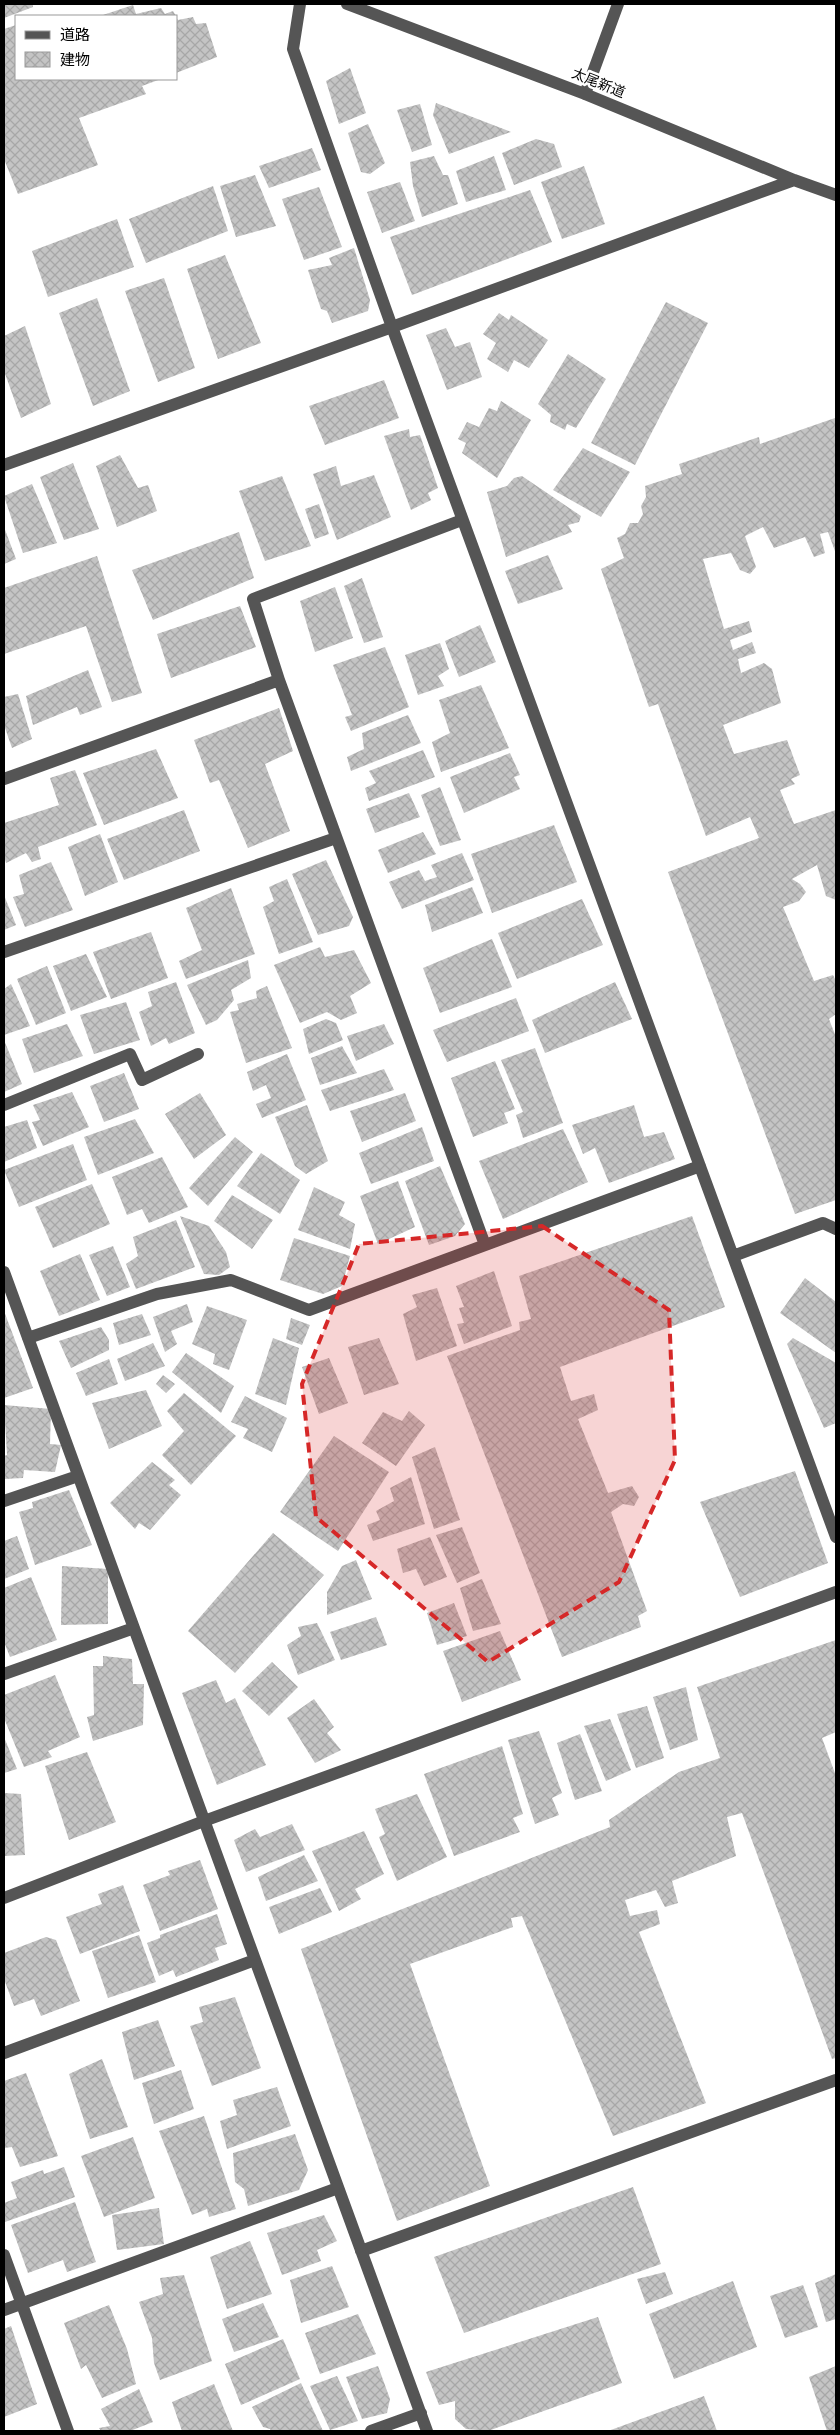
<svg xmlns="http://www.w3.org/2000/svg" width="840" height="2435" font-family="Overpass,'Noto Sans JP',sans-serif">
  <defs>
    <pattern id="building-cross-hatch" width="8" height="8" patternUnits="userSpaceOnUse" patternTransform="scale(1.25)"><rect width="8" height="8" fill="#c4c4c4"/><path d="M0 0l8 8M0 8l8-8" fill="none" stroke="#a7a7a7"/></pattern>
  </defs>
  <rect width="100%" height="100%" fill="#fff"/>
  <!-- building -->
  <path fill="url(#building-cross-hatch)" d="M4,4H33V7L4,18Z
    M133,5L136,14L161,8L165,14L173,11L176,16H100Z
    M176,17L178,20L193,17L196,24L206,23L217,57L176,73Z
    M16,25V79H161L142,86L146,94L79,118L98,165L18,194L4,159V29Z
    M350,68L366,113L339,124L326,81Z
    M436,103L511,132L449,154L433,115Z
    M420,104L432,145L412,152L397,110Z
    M368,124L385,163L370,174L361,172L348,133Z
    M536,139L554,144L562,167L514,185L502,153Z
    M312,148L321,170L269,188L259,166Z
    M434,156L443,175H448L458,204L422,217L413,186L410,162Z
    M494,156L506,190L466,202L456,171Z
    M584,166L605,224L562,239L541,182Z
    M255,175L276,226L236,237L220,186Z
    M400,182L415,221L382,233L367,192Z
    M213,186L228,231L146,263L129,219Z
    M319,187L342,247L304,260L282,199Z
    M530,190L552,242L412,295L390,237Z
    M117,219L134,267L48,297L32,251Z
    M354,248L370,300L368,311L332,323L327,311L321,309L308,270L332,265L329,258Z
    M225,255L261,343L218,359L187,269Z
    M164,278L195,368L158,382L125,291Z
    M97,298L130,391L93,406L59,313Z
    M666,302L708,323L635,465L591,443Z
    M499,313L509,320L511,315L548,340L529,368L514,360L508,372L487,359L496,343L483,334Z
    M25,326L51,404L21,418L4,371V336Z
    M446,328L455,347L470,342L482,377L447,390L426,335Z
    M568,354L606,379L576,428L567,424L565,430L550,422L551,415L538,404Z
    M384,380L399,418L325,445L309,406Z
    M501,401L531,420L497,478L462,453L466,443L458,439L467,422L479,427L489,408L497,411Z
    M835,418L836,554L828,532L820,534L825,553L814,557L805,537L774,548L763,527L745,536L756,567L750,574L740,570L731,553L703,559L724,629L749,621L752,632L730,640L733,650L752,642L756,653L738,659L741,673L764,663L772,669L781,703L723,725L734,754L787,740L800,775L791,779L795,784L780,790L794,824L836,810V900L826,896L817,865L792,879L800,884L806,892L799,901L783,907L814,981L833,975L836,981V1014L829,1019L836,1037V1200L795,1214L668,872L759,838L750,817L706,836L658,704L649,707L601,569L624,558L617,538L625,534L630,523H638L643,514L641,506L646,497L645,486L682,474L679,464L759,437L760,444Z
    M409,429L410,437L420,435L438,488L428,493L431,500L411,510L384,436Z
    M583,448L630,472L601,517L553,490Z
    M120,455L138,488L148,485L157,511L117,527L96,466Z
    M73,463L99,529L64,540L40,477Z
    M336,466L341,486L374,475L391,517L337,540L313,474Z
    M282,476L311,546L265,561L239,491Z
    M522,476L581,516L579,522L568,525L572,532L506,557L487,492L507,486L514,478Z
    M32,484L57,543L23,553L4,496Z
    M319,504L329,534L315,539L305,509Z
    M4,527L16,559L4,564Z
    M239,532L254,578L153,620L132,570Z
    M548,555L563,589L518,604L505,571Z
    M97,556L142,693L112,702L86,626L4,654V588Z
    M362,578L383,637L364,643L344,586Z
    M335,587L353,638L315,652L300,601Z
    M240,606L256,647L171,678L157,634Z
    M480,625L496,662L459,677L445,641Z
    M440,643L449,669L438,676L444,686L418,695L405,655Z
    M385,647L409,707L351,731L345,717L352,715L333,665Z
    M88,670L102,707L80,715L77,707L33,725L26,696Z
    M481,685L509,748L441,772L432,742L450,733L439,700Z
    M18,694L32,739L12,748L4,725V697Z
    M279,708L293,751L265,764L290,831L248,848L219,780L210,783L194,740Z
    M408,715L421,743L351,771L347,757L364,749L362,733Z
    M156,749L178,798L104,825L83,773Z
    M423,750L435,777L369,801L365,788L376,783L369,771Z
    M510,753L520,775L514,777L520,789L464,813L450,777Z
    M75,770L97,825L38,847L41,859L32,862L26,853L6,863L4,856V823L59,805L50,778Z
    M440,787L461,840L440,846L421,795Z
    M409,793L420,817L375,833L366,809Z
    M184,810L200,851L124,880L107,839Z
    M554,825L577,882L492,913L471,854Z
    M423,832L436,854L388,873L378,850Z
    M100,834L118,882L85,896L68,847Z
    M462,853L474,880L402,909L389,882L419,870L425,881L437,877L431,865Z
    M326,860L353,917L349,926L318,935L292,874Z
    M51,862L73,910L25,927L13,897L24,894L19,875Z
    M287,879L313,942L279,954L263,907L274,901L269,887Z
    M472,887L483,913L432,932L425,905Z
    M231,888L255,954L186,979L179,961L202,950L186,908Z
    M4,895L16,925L4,930Z
    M582,899L603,945L517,979L498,933Z
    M151,932L168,978L111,999L93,952Z
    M492,939L512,987L440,1013L423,968Z
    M320,947L325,957L354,950L371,983L350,996L357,1013L341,1020L327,1012L300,1023L274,965Z
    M86,954L107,997L71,1011L53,966Z
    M248,960L251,978L231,990L234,1000L217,1020L206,1025L187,985Z
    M47,966L66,1013L36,1025L17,979Z
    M176,982L195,1033L169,1044L166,1038L151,1046L139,1012L152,1006L148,992Z
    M615,982L632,1019L545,1053L532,1020Z
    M11,984L30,1026L4,1035V989Z
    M267,986L292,1048L246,1063L230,1012L239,1010L237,1004L257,998L256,991Z
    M516,998L529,1031L447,1062L433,1030Z
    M126,1002L140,1040L94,1054L80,1015Z
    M326,1019L336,1023L343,1040L309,1054L303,1029Z
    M67,1024L83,1056L34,1073L22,1039Z
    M384,1024L394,1044L356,1061L347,1036Z
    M4,1040L22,1084L4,1092Z
    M342,1046L357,1073L320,1085L311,1058Z
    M535,1048L563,1123L523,1138L516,1115L523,1112L501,1060Z
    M287,1054L306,1100L262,1118L256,1104L271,1098L266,1085L253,1091L247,1072Z
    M495,1061L515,1109L504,1113L508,1123L473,1137L451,1078Z
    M384,1069L394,1090L330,1111L321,1090Z
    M124,1073L139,1109L104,1122L90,1086Z
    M72,1092L89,1127L43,1146L32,1122L40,1120L33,1105Z
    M200,1093L226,1135L194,1159L165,1114Z
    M405,1093L416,1121L362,1142L350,1111Z
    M307,1105L328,1161L306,1174L295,1166L275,1117Z
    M634,1105L644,1137L664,1132L675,1159L609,1183L595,1148L583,1154L572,1125Z
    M135,1119L154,1153L98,1175L84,1137Z
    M27,1120L37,1148L4,1162V1127Z
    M422,1127L434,1161L371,1184L359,1153Z
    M563,1129L588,1182L503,1219L479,1161Z
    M235,1137L253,1152L208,1206L189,1188Z
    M73,1144L87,1180L19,1207L4,1170Z
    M261,1153L300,1180L280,1214L237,1186Z
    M162,1157L188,1207L149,1223L142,1209L127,1215L112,1177Z
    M440,1166L465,1224L455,1236L429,1245L405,1181Z
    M398,1181L415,1227L378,1244L360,1196Z
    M92,1184L110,1224L53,1248L35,1207Z
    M314,1187L345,1202L339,1215L355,1224L350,1249L298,1230Z
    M232,1195L273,1220L252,1249L214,1221Z
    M180,1216L209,1226L226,1252L230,1267L219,1275L204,1274Z
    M692,1216L725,1307L560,1367L571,1401L594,1394L598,1410L578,1419L608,1493L632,1486L639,1497L634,1506L623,1504L611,1512L647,1611L638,1616L641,1627L562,1657L447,1356L520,1330L519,1322L531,1319L519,1276Z
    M176,1220L195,1267L136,1289L126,1264L138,1256L133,1237Z
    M294,1238L350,1256L342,1286L323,1294L280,1280Z
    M113,1246L130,1287L107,1296L89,1255Z
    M80,1254L100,1300L59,1316L40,1271Z
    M494,1271L512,1326L464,1344L457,1324L464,1323L459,1308L464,1307L456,1286Z
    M805,1278L836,1302V1353L780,1313Z
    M437,1288L457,1346L416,1361L403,1314L417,1307L412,1295Z
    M187,1304L193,1322L171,1331L177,1344L165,1352L153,1317Z
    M207,1306L247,1320L229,1370L213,1364L215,1354L192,1344Z
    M4,1311L33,1388L4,1398Z
    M142,1314L151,1335L119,1345L113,1323Z
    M291,1318L310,1325L302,1345L286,1339Z
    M101,1327L109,1340V1350L71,1368L59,1341Z
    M273,1338L299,1348L286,1405L255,1394Z
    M379,1338L399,1384L364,1395L348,1347Z
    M793,1338L836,1363V1423L824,1428L787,1344Z
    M153,1343L165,1366L125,1381L117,1359Z
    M186,1353L234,1386L221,1413L172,1372Z
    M329,1358L348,1403L319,1414L302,1367Z
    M109,1359L118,1384L86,1396L76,1373Z
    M163,1375L175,1384L166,1393L156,1384Z
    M146,1390L162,1426L109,1449L92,1403Z
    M184,1393L236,1436L191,1485L162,1455L184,1431L167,1411Z
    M245,1396L287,1418L272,1452L243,1438L248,1429L231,1422Z
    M4,1405L51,1409L50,1444L61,1445L55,1472L24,1470L23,1478L4,1479V1456L7,1455Z
    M409,1411L425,1425L396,1466L362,1443L383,1412L402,1421Z
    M334,1436L389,1472L338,1551L280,1512Z
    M435,1447L460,1520L434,1529L412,1457Z
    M152,1462L175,1480L169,1485L181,1495L150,1530L139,1523L135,1529L110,1503Z
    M795,1471L828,1563L740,1597L700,1502Z
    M411,1477L425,1524L373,1541L367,1525L380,1520L376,1511L394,1501L390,1488Z
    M69,1490L92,1545L35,1565L19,1512L33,1508L32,1502Z
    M462,1527L480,1573L457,1583L436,1535Z
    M273,1533L324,1575L235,1673L188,1631Z
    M17,1536L29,1569L4,1579V1541Z
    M430,1537L447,1577L424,1586L416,1569L403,1573L397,1549Z
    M356,1560L372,1599L327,1615V1592L342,1566Z
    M62,1566L108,1569V1624L61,1625Z
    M31,1577L57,1640L10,1657L4,1642V1588Z
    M482,1579L501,1624L473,1631L460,1588Z
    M454,1603L467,1636L437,1645L427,1613Z
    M376,1617L387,1645L341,1660L330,1632Z
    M317,1623L335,1660L298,1675L287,1645L301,1636L298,1627Z
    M500,1631L521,1680L462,1702L443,1651Z
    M836,1640V1732L822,1738L836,1776V2058L832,2059L742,1813L727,1817L736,1856L672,1881L678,1903L665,1907L656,1890L625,1900L630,1916L657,1910L660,1924L639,1932L706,2103L613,2136L522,1916L511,1918L513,1927L410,1964L490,2186L397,2221L301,1949L610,1827L609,1820L679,1772L720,1758L697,1687Z
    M103,1656L132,1659L133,1684H144L143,1725L93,1741L87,1717L94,1715L93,1666H103Z
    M272,1662L298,1687L269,1716L242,1691Z
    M55,1675L80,1737L48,1751L52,1757L24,1767L4,1718V1695Z
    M216,1680L226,1703L235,1698L266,1765L217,1785L182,1693Z
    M686,1687L698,1740L670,1750L653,1697Z
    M314,1699L334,1727L327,1733L341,1750L315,1763L287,1718Z
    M647,1706L664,1758L636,1768L617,1714Z
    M610,1719L631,1770L606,1781L584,1726Z
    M539,1731L562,1793L552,1798L559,1815L535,1824L508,1740Z
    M580,1734L602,1791L575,1800L557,1743Z
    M4,1737L17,1769L4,1773Z
    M502,1746L523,1814L513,1818L520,1832L454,1856L424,1774Z
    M87,1752L116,1822L69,1840L45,1766Z
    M4,1793L21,1794L25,1855L4,1856Z
    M417,1794L447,1857L397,1881L379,1837L385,1834L375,1809Z
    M292,1824L305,1850L246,1872L234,1840L255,1829L260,1837Z
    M364,1831L384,1874L355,1889L361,1899L339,1911L312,1851Z
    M304,1855L318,1881L266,1901L258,1877Z
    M200,1860L218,1909L160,1931L143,1885L170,1875L168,1871Z
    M123,1885L140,1931L80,1954L66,1917L102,1904L98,1894Z
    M320,1888L332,1912L279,1934L269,1907Z
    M217,1914L227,1944L215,1948L219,1960L176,1977L173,1970L159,1976L147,1943L160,1938V1935Z
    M139,1935L156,1982L108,1998L92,1951Z
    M46,1937L56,1940L80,2001L41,2016L34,1999L14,2006L4,1979V1953Z
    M235,1997L261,2068L212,2086L190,2026L203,2022L199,2007Z
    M158,2020L175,2066L134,2080L122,2032Z
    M102,2059L128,2127L90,2139L69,2074Z
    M181,2070L194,2109L154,2124L142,2083Z
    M26,2073L58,2156L20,2167L12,2147L4,2148V2081Z
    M277,2087L291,2126L227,2149L220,2121L237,2115L233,2100Z
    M204,2116L236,2209L209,2217L207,2209L192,2215L159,2131Z
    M295,2134L308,2170L299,2190L248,2206L244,2189L235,2182L233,2153Z
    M133,2137L155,2198L104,2217L81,2156Z
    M64,2167L75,2197L5,2222L4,2203L17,2198L11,2182L43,2170L44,2174Z
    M633,2187L661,2264L464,2333L434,2257Z
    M75,2202L96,2262L67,2272L63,2260L28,2273L11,2225Z
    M159,2208L164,2244L117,2250L112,2215Z
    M324,2215L337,2241L317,2250L321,2261L282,2275L267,2233Z
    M250,2241L272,2294L227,2309L210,2257Z
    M332,2266L349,2307L301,2323L290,2280Z
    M665,2272L673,2294L646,2304L637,2279Z
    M836,2274V2319L826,2322L815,2283Z
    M184,2275L212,2361L160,2380L154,2363L152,2338L139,2302L163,2294L160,2278Z
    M733,2281L757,2347L674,2379L649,2314Z
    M803,2285L818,2327L785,2338L770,2296Z
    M263,2303L279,2337L234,2352L222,2319Z
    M109,2305L127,2349L136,2384L102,2398L86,2365L81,2369L64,2323Z
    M358,2314L376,2354L320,2374L305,2333Z
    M598,2317L622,2383L488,2431L466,2429L455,2419V2401L439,2405L426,2372Z
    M11,2326L37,2404L4,2417V2329Z
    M283,2339L300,2379L241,2405L225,2364Z
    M378,2366L390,2399L387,2413L362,2419L346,2377Z
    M836,2366V2431H827L809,2377Z
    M337,2376L358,2421L330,2430L310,2386Z
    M301,2383L323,2431H271L270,2429L263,2427L252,2407Z
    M214,2384L233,2431H182L172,2402Z
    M139,2389L153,2422L130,2431H101L99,2428L110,2426L101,2409Z
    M704,2396L717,2431H608Z"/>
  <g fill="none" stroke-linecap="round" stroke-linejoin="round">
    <!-- minor -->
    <path stroke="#555" stroke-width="12" d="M300,4L293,49L392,327L836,1537
      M347,4L585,94L794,180L836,195
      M585,94L618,4
      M4,465L392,327L794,180
      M462,520L253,599L279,680L485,1245
      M4,779L279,680
      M4,952L336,838
      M4,1105L130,1054L142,1080L198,1054
      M733,1256L823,1223L836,1229
      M4,1272L427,2431
      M28,1338L157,1294L231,1280L309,1310L700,1166
      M4,1501L78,1476
      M4,1674L134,1628
      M4,1898L204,1821L836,1592
      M4,2053L255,1960
      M361,2251L836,2080
      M4,2255L68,2431
      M4,2310L338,2188
      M371,2431L421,2413"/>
  </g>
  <!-- marked area -->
  <path fill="#d62828" fill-opacity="0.2" stroke="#d62828" stroke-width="4" stroke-dasharray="10 6" stroke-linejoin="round" d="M542,1226L669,1310L675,1460L619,1582L488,1662L316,1517L302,1384L359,1244Z"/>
  <g text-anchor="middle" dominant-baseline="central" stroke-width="5" stroke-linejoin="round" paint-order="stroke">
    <!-- street labels -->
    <g font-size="14" fill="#000" stroke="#fff">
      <text transform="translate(598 84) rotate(22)">太尾新道</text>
    </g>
  </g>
  <!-- border -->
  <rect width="840" height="2435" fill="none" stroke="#000000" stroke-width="10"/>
  <!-- legend -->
  <rect x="15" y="15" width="162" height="65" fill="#ffffff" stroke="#999999"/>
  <rect x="25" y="31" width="25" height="8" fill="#555555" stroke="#999999"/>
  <text x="60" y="40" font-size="15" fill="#000000">道路</text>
  <rect x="25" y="52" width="25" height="15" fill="url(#building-cross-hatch)" stroke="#999999"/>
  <text x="60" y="65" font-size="15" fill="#000000">建物</text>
</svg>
